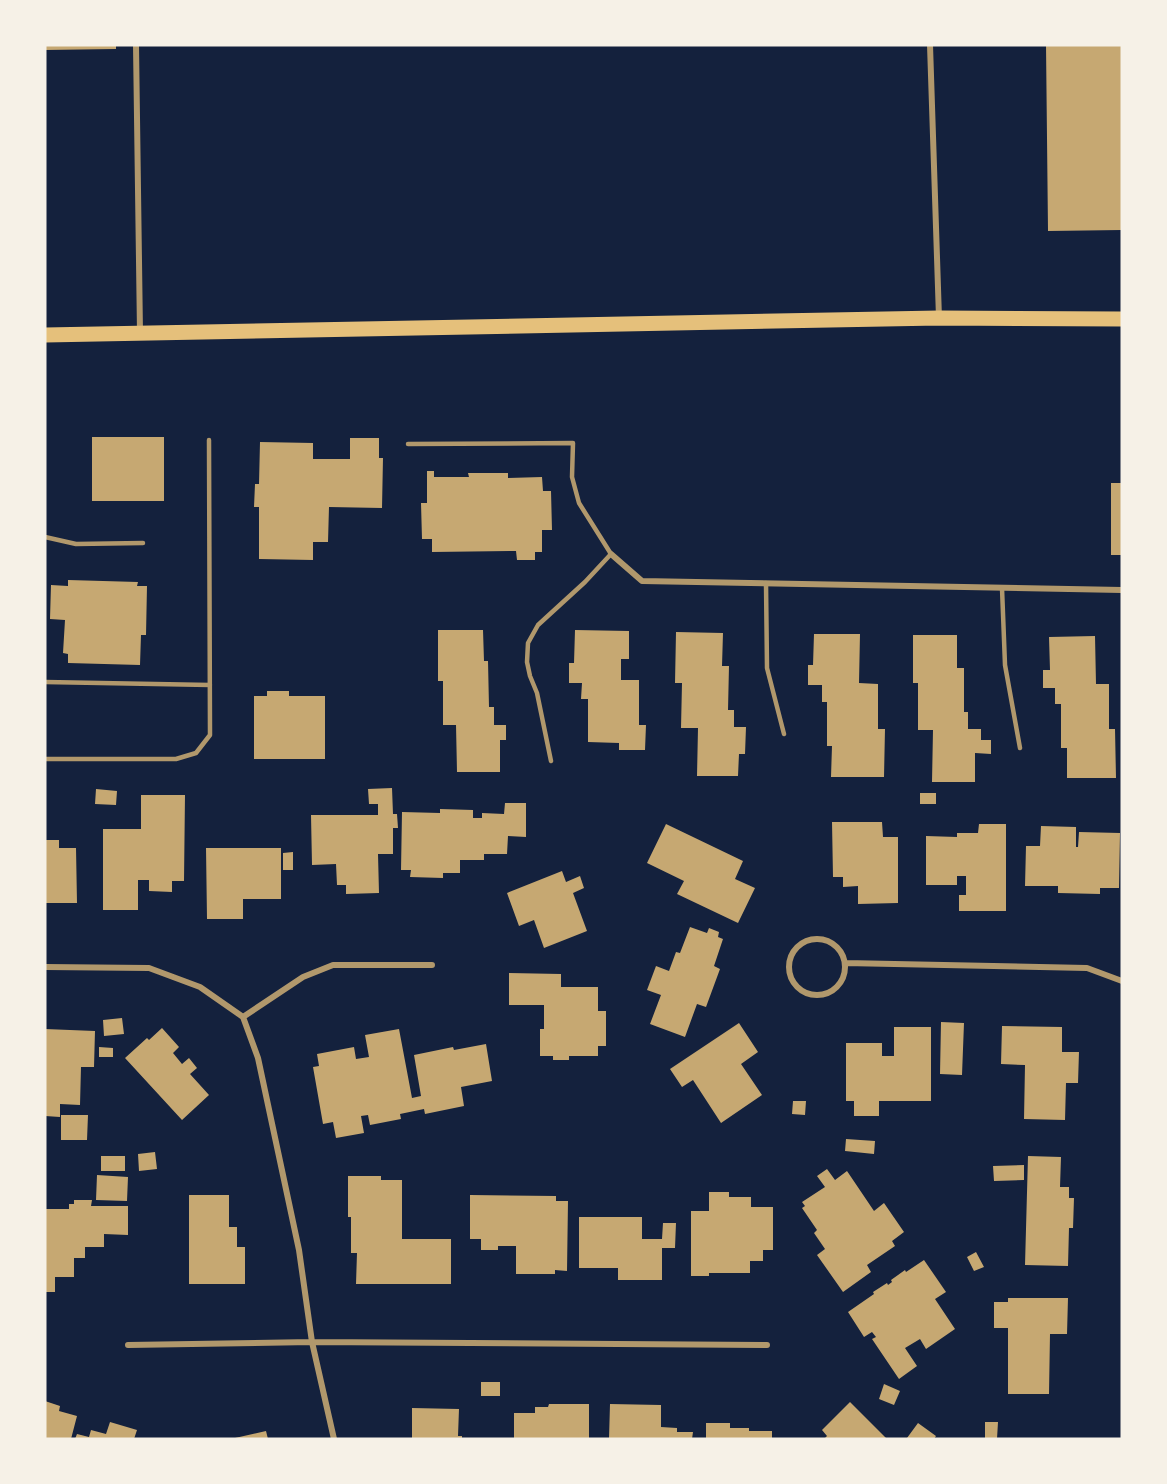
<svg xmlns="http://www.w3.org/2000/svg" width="1167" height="1484" font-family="'Times New Roman',serif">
  <rect width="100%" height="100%" fill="#14213d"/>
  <!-- building -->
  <path fill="#c6a872" d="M45,45H116V49L45,50Z
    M1046,45H1122V230L1048,231Z
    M92,437H164V501H92Z
    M350,438H379V458H383L382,508L329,507L328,542H313V560L259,559V507H254L255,484H259L260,442L313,443V459H350Z
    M427,471H434V477H469L468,473H508V478L542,477L543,491H551L552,530H542V552H535V560H517L516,551L432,552V539H422L421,503H427Z
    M1111,483H1122V555H1111Z
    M68,580L138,582L137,586H147L146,635H141L140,665L68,663V654L63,653L65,620L50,619L51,585L68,586Z
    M438,630H483L484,661H488L489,707H494V725H506V740H500V772H457L456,725H443V681H438Z
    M575,630L629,631V659H621V680H639V725H646L645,750H619V743L588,742V699H581L582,683H569V663H574Z
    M676,632L723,633L722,666H729L728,710H734V727H746L745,754H739L738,776H697L698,728H681L682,683H675Z
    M814,634H860L859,683L878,684V729H885L884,777H831L832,746H827V702H822V685H808V665H813Z
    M913,635H957V668H964V712H968V729H981V740H991V754L975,753V782H932L933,730H918V683H913Z
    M1095,636L1096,684H1109V729H1115L1116,778H1067V748H1061V704H1055V688H1043V670H1050L1049,637Z
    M267,691H289V696H325V759H254V696H267Z
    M392,788L393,814H397L398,828H393V854H378L379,893L346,894V885H337L336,864L312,865L311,815H378V804H369L368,789Z
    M96,789L117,791L116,805L95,804Z
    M920,793H936V804H920Z
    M141,795H185L184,881H172V892L149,891V880H138V910H103V829H141Z
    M505,803H526V837L508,836L507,854H484V860H460V873H443V878L410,877L411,870H401L402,812L440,813V809L473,810V818H482V813L504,814Z
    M832,822H882L883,837H898V903L858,904V886L843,887V877H833Z
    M666,824L743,861L735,879L755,888L738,923L677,894L684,881L647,863Z
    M979,824H1006V911H959V895H966V876H957V885H926V836L957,837V833H978Z
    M1041,826L1076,827V847H1078L1079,832L1120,833L1119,888H1100V894L1058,893V886H1025L1026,846H1040Z
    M45,840H59V848H76L77,903H45Z
    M206,848H281V899H243V919H207Z
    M293,852V870H283V853Z
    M562,871L566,882L580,876L584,888L573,893L587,931L544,948L534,920L519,926L507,893Z
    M690,927L707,933L709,928L719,932L718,937L723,939L714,966L720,969L706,1007L697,1004L685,1037L650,1024L661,995L647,990L656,966L669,971L676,952L680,953Z
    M509,973L561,974V987H598V1011H606V1046H598V1056H569V1060H553V1056H540V1029H544V1005H509Z
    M122,1018L124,1034L104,1036L103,1020Z
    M941,1022L964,1023L962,1075L940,1074Z
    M739,1023L758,1052L741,1064L762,1095L721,1123L693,1080L682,1087L670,1069Z
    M1002,1026L1062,1027V1052H1079L1078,1083H1066L1065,1120L1024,1119L1025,1065L1001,1064Z
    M894,1027H931V1101H879V1116H854V1101H846V1043H882V1056H894Z
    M162,1028L179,1047L173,1053L182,1064L189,1058L197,1068L190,1074L209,1095L182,1120L125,1058L147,1038L149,1040Z
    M45,1029L95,1031L94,1067H81L80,1105L60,1104V1117L45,1116Z
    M399,1029L412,1098L421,1096L414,1055L453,1047L454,1050L486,1044L492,1081L461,1087L464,1106L425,1114L424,1109L400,1114L401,1119L370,1125L368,1115L361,1116L364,1133L336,1138L333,1122L323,1124L313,1067L319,1066L317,1054L354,1047L356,1059L369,1057L365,1035Z
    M99,1047L113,1048V1057H99Z
    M793,1101H806L805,1115L792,1114Z
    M61,1115H88L87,1140H61Z
    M846,1139L875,1141L874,1154L845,1151Z
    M155,1152L157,1169L139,1171L138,1154Z
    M101,1156H125V1171H101Z
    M1028,1156L1061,1157L1060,1187H1069V1198H1074L1073,1228H1069L1068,1266L1025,1265Z
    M1024,1165V1180L994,1181L993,1166Z
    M827,1169L835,1180L847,1171L874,1211L884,1203L904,1232L892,1241L895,1246L867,1265L871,1272L843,1292L817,1255L825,1249L814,1233L817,1230L802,1208L805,1206L802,1202L825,1187L817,1176Z
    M97,1175L128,1177L127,1201L96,1200Z
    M348,1176H381V1180H402V1239H451V1284H356L357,1253H351V1217H348Z
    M709,1192H729V1197H751V1207H773V1250H763V1261H750V1273H709V1276H691V1211H709Z
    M189,1195H229V1227H237V1247H245V1284H189Z
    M470,1195L556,1196V1201H568L567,1271L555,1270V1274H516V1246H498V1250H481V1239H470Z
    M74,1200H92L91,1206H128V1235L104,1234V1247H85V1258H74V1277H55V1292H45V1209H69V1204H74Z
    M579,1217H642V1239H662L663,1223H676L675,1248H662V1280H618V1268H579Z
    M976,1252L984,1267L974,1271L967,1257Z
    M924,1260L946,1292L935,1299L955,1329L926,1349L920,1339L905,1348L917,1366L899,1379L872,1339L876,1337L872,1332L864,1337L848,1312L874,1294L873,1292L887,1283L888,1285L892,1282L891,1280L905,1270L906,1272Z
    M1008,1298H1068L1067,1334H1050L1049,1394H1008V1328H994V1302H1008Z
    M481,1382H500V1396H481Z
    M884,1384L900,1391L894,1405L879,1399Z
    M45,1401L60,1406L59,1411L77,1416L71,1439H45Z
    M850,1402L887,1439H824L827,1436L822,1430Z
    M549,1404H589V1438L514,1439V1413H535V1407H548Z
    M610,1404L661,1405V1427L677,1428V1432H693L692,1439H609Z
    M412,1408L459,1409L458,1436H462V1439H412Z
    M110,1422L137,1430L134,1439H75L77,1434L89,1437L91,1430L106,1434Z
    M985,1422H998L997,1439H985Z
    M706,1423H730V1428H749V1431H772V1439H706Z
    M918,1423L936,1436L934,1439H909L907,1438Z
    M266,1431L268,1439H235V1438Z"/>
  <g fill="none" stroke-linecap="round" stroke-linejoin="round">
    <!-- service -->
    <path stroke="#b1986c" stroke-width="4.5" d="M408,444L573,443L572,477L579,503L611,554L585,582L538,625L528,643L527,662L530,676L537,693L551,761
      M45,537L76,544L143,543
      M766,583L767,668L784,734
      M1002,588L1005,665L1020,748
      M45,682L210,685
      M45,759H176L196,753L210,735L209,440"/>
    <!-- minor -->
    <path stroke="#b1986c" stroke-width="6" d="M136,45L140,333
      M930,45L939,318
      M611,554L642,581L1122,590
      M789 967a28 28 0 1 1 56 0a28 28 0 1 1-56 0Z
      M845,963L1087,968L1122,981
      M45,967L149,968L200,987L243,1017L258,1058L299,1250L312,1342L334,1439
      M243,1017L303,977L333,965H432
      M128,1345L312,1342L767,1345"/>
    <!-- primary -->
    <path stroke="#e5c07b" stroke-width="15" d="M45,335L939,318L1122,319"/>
  </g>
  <!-- border -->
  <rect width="1167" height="1484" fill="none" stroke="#f6f1e7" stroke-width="93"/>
</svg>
